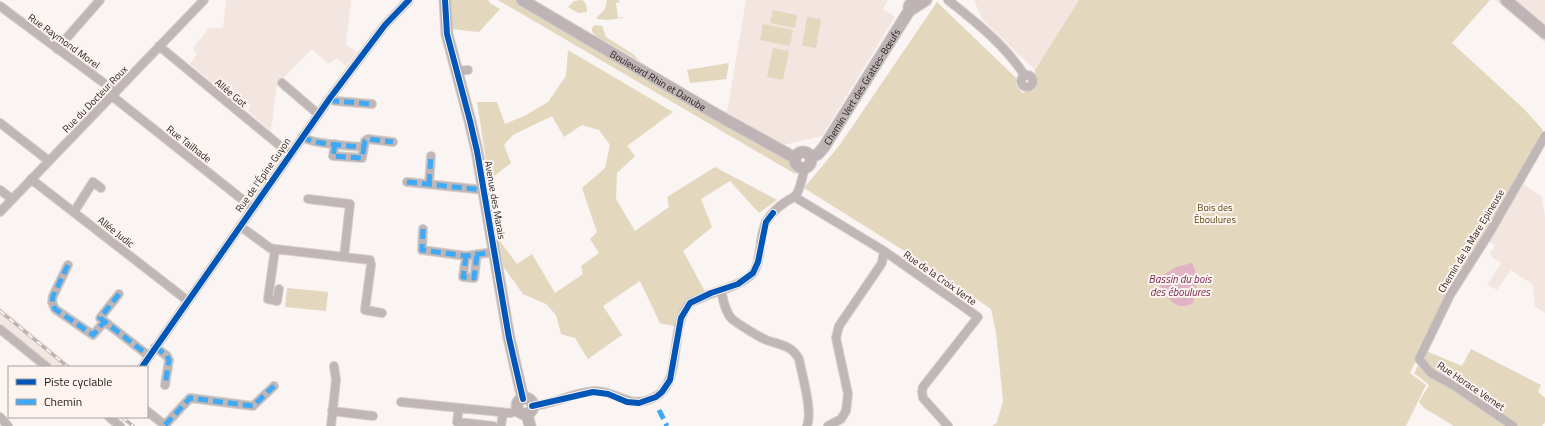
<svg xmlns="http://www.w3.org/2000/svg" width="1545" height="426" font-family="'Titillium Web',sans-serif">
  <rect width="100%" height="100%" fill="#faf4f2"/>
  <!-- built -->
  <path fill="#f3e5e0" d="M226,0H351L346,45L357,52L346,66L337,58L328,64L312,49L277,84L271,131L248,111L251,105L243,100L239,104L190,64L197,54L193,48L209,28H223Z
    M746,0H888L883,9L895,17L822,136L783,145L727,112Z
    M974,0H1079L1035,70L982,19Z
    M1495,0H1545V43L1537,35Z
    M1522,183L1542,197L1545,217V313L1535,307L1533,285L1511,270L1497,290L1487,285L1501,263L1493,258L1490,253L1495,245L1488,241L1501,221Z
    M0,307L72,367H55L0,322Z"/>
  <!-- green -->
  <path fill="#e3d7be" d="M450,0H488L490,3L500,9L479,32L452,29Z
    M498,0H515L788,160L792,169L797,175Z
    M582,0L586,4L587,12L578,13L568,7L574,1Z
    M607,0H618L620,2L616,3L618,18L622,17L623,18L608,20L597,19V17L605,9Z
    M1079,0H1490L1452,43L1524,109L1543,130L1418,356L1410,373L1426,385L1406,426H993L997,422L1003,401L996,332L991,309L922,262L804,188L839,146L937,2L1016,78V85L1022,93L1029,91L1036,84L1035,70Z
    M773,10L797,15L795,28L770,23Z
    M807,17L821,19L816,48L802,46Z
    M763,24L793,30L790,46L760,40Z
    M595,25L602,26L606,37L633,54L640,61L597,37L592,32V28Z
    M773,48L789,51L783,80L767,77Z
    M568,50L673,112L627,146L635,156L617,173L616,199L635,231L669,207L667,197L715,167L777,200L759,213L730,181L701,199L712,227L683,251L707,295L690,303L679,327L660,323L640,281L603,306L622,335L588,359L575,338L561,334L556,315L546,304L523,294L503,266L499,240L517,264L532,254L555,293L583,274L581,266L599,253L590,239L597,232L582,188L605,168L610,145L599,130L582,125L564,137L552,116L513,135L504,145L511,163L489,180L477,102H497L505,124L526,115L548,102L566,76Z
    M729,63L726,79L690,83L687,70Z
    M287,288L328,292L326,311L285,307Z
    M1471,349L1541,385L1538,392L1545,398V422L1542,426H1454L1424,408L1419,402L1429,385L1414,373L1426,351L1462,366Z"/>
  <!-- water -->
  <path fill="#e1b1c4" d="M1192,263C1199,276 1197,288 1193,303C1174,314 1165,293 1156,280L1176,267Z"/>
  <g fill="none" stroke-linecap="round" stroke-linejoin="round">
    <!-- street casing -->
    <g stroke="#d4cfcd" stroke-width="10">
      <path id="street" d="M948,0C976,22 1006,46 1025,76
        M0,6L116,92
        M159,46L290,154
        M57,49L100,0
        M457,71L468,70
        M1021 81a6 6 0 1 1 12 0a6 6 0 1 1-12 0Z
        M282,83L318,114
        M112,96L253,208
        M330,98L335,101L372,104
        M0,123L49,161
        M302,137C312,144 350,146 364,147L365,141L368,139L393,142
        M335,144L333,156L362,158L364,147
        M31,179L188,301
        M407,182L484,190
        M429,184L431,156
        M0,190L12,199
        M796,196L798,199L884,251L978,317L923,387L922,392L923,398L948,426
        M308,199L350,204L344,257
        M0,212L204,0
        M74,212L93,182L101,188
        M240,226L270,248L275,249L370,260L371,265L365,310L382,313
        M423,229L422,250L466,256L493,252
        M275,249L268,299L277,301L279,289
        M466,256L463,277L474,278L477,254
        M68,265L53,296L52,302L55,309L93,335L104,322
        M721,290C723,299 725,312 732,319C738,324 762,339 769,341C782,345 792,346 799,359C802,375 813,412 807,426
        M119,294L100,318L149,356
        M0,329L47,367
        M155,347L167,356L169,360L165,385
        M142,367L330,98L385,25L409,0
        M401,402L511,413L518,410
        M532,406C553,405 573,392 594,391C618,390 628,411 655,397C684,382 668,325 690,303C692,301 697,300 701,298C717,290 736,288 750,276C763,265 758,237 766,222C771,213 779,206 787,201C790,199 793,198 795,196C801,190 802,176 805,167
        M459,408L457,422L493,426
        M147,411L166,426
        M332,411L373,416
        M0,417L8,426
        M109,417L120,426
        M165,425L190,398L253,406L274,386
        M331,426L336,380L334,366
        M501,426L503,412
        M828,426L841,419L846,411L848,394L836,338L839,326L882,263L884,251
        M1513,426L1453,385L1431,373L1419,359L1450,295L1490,232L1545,136"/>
    </g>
    <!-- secondary casing -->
    <g stroke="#d4cfcd" stroke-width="13">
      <g id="secondary">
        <path d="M445,0L447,34L470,121L477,151L509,338L523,399"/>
        <path id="s1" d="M522,0L714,113L795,158"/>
        <path d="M1506,0L1545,33"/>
        <path d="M909,11L926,0"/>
        <circle cx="803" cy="160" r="8"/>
        <path id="s2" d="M811,157L818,154L824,147L909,11V6L913,0"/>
        <circle cx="525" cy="406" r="8"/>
        <path d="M527,414L530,426"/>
      </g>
    </g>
    <!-- street -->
    <use href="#street" stroke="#c0b6b6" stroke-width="8"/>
    <!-- secondary -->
    <use href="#secondary" stroke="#bfb4b5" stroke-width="11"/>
    <!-- rail casing -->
    <g stroke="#b9b3b1" stroke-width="3.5">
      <path id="rail" d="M0,311L68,367
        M122,417L133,426"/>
    </g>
    <!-- rail -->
    <use href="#rail" stroke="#fdf3ef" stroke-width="2" stroke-dasharray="6" stroke-linecap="butt"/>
    <!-- quiet -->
    <path stroke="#3fa9f5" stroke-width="5" stroke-dasharray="10 5" stroke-linecap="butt" d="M330,98L335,101L372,104
      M302,137C312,144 350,146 364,147L365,141L368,139L393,142
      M335,144L333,156L362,158L364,147
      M407,182L484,190
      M429,184L431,156
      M423,229L422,250L466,256L493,252
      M466,256L463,277L474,278L477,254
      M68,265L53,296L52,302L55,309L93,335L104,322
      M119,294L100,318L149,356
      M155,347L167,356L169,360L165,385
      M659,410L667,426
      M165,425L190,398L253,406L274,386"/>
    <!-- cycleway casing -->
    <g stroke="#fdf3ef" stroke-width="8">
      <path id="cycleway" d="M445,0L447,34L470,121L477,151L509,338L523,399
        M142,367L330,98L385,25L409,0
        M532,406L593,392L608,394L627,402L639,403L656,397L662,392L670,380L681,318L690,303L711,293L738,284L753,273L758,262L766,222L773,213"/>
    </g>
    <!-- cycleway -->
    <use href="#cycleway" stroke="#0057b8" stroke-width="6"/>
  </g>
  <g text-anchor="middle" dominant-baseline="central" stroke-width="4" stroke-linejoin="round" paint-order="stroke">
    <!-- street labels -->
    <g font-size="10" fill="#292321" stroke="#fdf3ef">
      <text transform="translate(64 41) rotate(36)">Rue Raymond Morel</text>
      <text stroke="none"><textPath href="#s1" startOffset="158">Boulevard Rhin et Danube</textPath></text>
      <text stroke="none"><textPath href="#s2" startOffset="88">Chemin Vert des Grattes-Bœufs</textPath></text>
      <text transform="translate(231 93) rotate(40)">Allée Got</text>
      <text transform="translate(95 99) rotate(-46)">Rue du Docteur Roux</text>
      <text transform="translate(189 144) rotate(38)">Rue Tailhade</text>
      <text transform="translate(263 175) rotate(-55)">Rue de l'Épine Guyon</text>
      <text transform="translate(495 200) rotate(80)">Avenue des Marais</text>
      <text transform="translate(116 232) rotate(38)">Allée Judic</text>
      <text transform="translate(1471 241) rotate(-59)">Chemin de la Mare Epineuse</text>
      <text transform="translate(940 278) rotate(35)">Rue de la Croix Verte</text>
      <text transform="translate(1471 386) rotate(34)">Rue Horace Vernet</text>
    </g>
    <!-- park labels -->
    <g font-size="10" fill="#5b4b19" stroke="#fdf3ef">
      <text x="1215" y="207">Bois des<tspan x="1215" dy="12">Éboulures</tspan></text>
    </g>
    <!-- water labels -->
    <g font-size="11" font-style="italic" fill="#782b52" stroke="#fdf3ef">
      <text x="1180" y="279">Bassin du bois<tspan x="1180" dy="13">des éboulures</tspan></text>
    </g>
  </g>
  <!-- legend -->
  <rect x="8" y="366" width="140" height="52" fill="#fdf3ef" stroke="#a8a09d"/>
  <rect x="16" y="379" width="20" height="6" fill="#0057b8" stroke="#a8a09d"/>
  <text x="44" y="386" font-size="12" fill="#292321">Piste cyclable</text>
  <rect x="16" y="399" width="20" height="6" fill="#3fa9f5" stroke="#a8a09d"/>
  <text x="44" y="406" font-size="12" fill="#292321">Chemin</text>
</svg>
